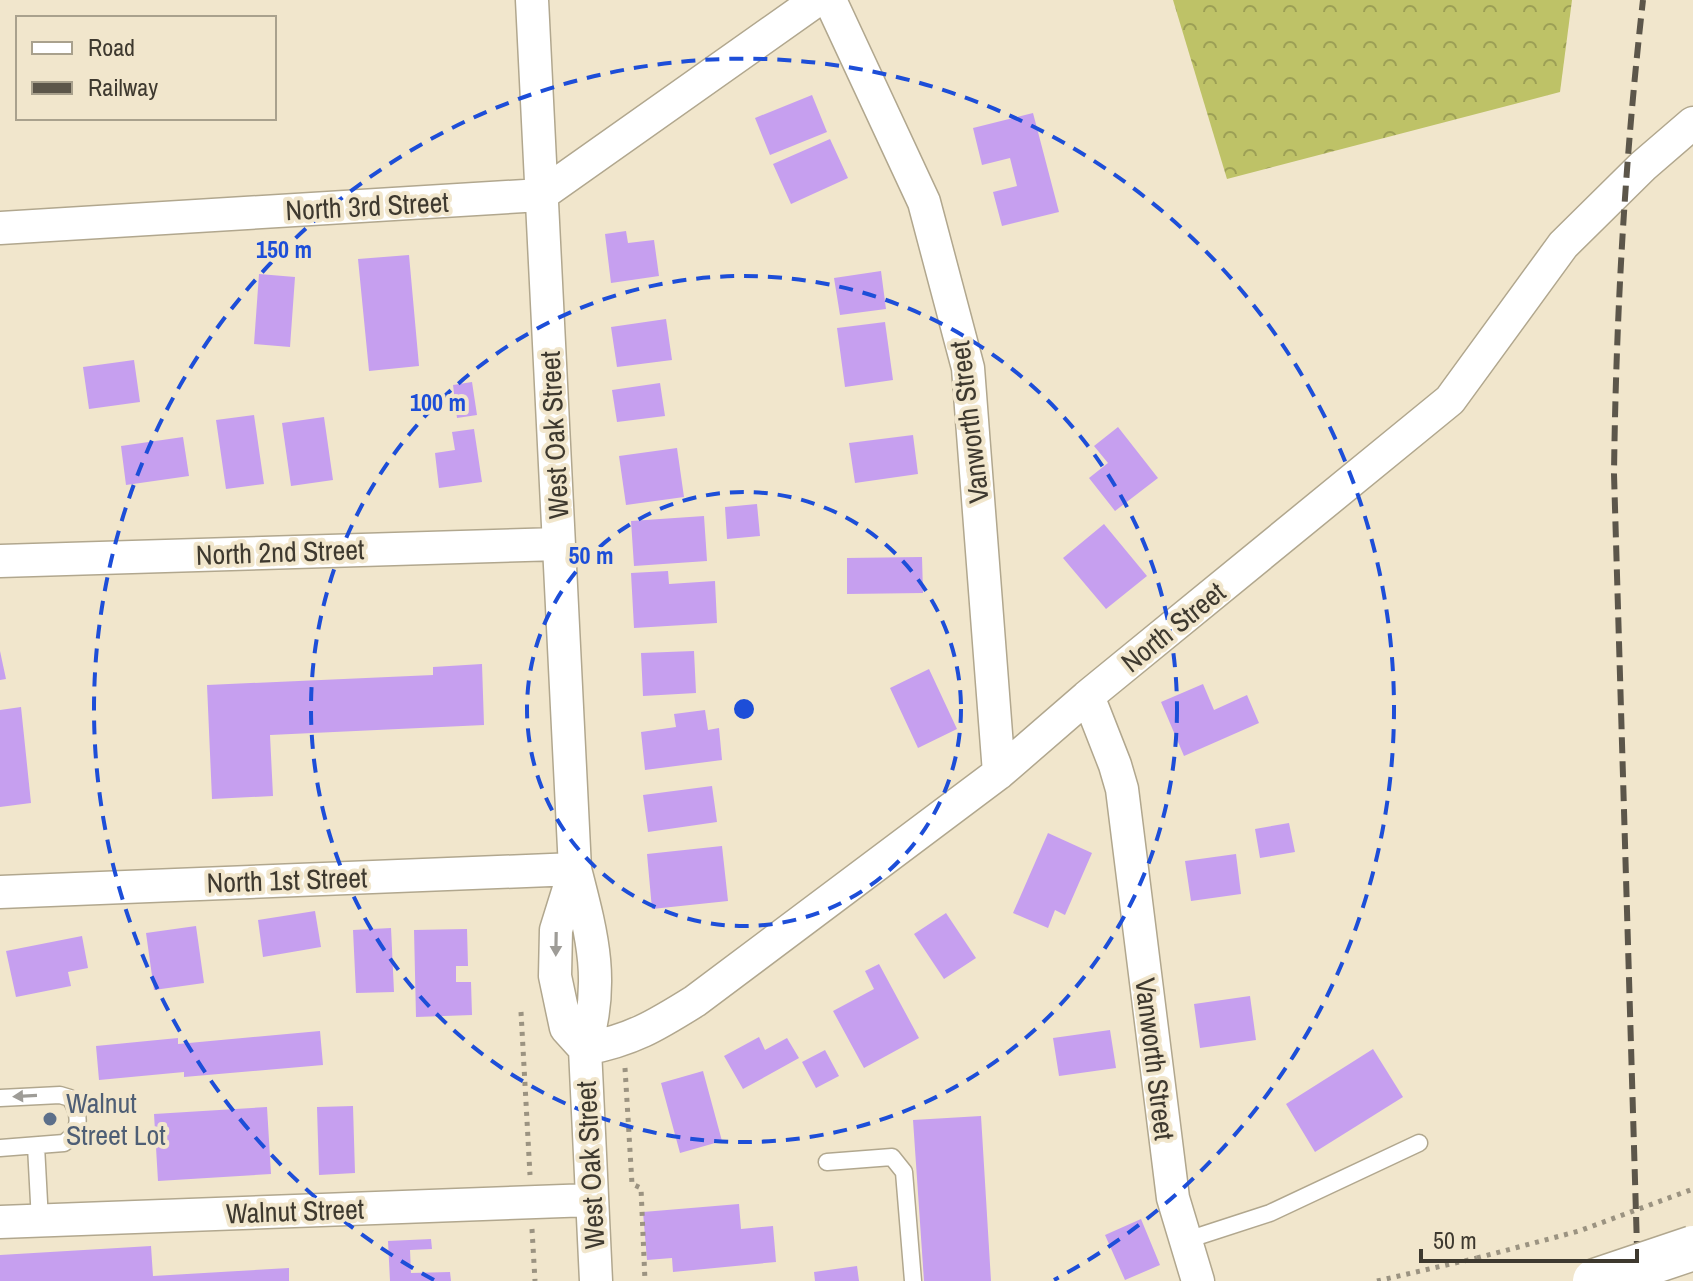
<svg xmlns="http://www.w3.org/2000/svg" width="1693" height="1281" font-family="'Archivo Narrow',sans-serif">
  <defs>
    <pattern id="forest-crowns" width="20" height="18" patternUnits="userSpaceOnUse" patternTransform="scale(2)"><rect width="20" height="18" fill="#bec267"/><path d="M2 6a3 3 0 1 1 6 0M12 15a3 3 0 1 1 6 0" fill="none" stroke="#9c9f55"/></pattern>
  </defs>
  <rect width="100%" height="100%" fill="#f1e6cc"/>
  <!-- forest -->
  <path fill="url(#forest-crowns)" d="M1173,0H1572L1560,92L1227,179Z"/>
  <!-- building -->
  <path fill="#c69fef" d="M812,95L827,132L770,155L755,118Z
    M1033,113L1059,212L1002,226L993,192L1017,186L1010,158L982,165L973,128Z
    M830,139L848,178L791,204L773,164Z
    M626,231L628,243L654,240L659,276L611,283L605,234Z
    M409,255L419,366L369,371L358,259Z
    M881,271L886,309L840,315L834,278Z
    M259,274L295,277L290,347L254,344Z
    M666,319L672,360L617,367L611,327Z
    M885,322L893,380L845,387L837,328Z
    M134,360L140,402L89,409L83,367Z
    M472,382L477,415L457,418L453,385Z
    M660,383L665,416L617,422L612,390Z
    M254,415L264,484L226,489L216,420Z
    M324,417L333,480L291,486L282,423Z
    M1118,427L1158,478L1115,511L1089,478L1108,463L1094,446Z
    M474,429L482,482L439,488L435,453L455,450L452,432Z
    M913,435L918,474L855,483L849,443Z
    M183,437L189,476L126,485L121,446Z
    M677,448L684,497L626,505L619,456Z
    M757,504L760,536L727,539L725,507Z
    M704,516L707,561L634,566L631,521Z
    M1104,524L1147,576L1106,609L1063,558Z
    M922,557L923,593L847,594V558Z
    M668,571L669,584L715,581L717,623L634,628L631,573Z
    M0,651L6,679L0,680Z
    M694,651L696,693L643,696L641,653Z
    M482,664L484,725L270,735L273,796L212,799L207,685L433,675V667Z
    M929,669L957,729L918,748L890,688Z
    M1203,684L1214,710L1247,695L1259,723L1184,756L1161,702Z
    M21,707L31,803L0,807V710Z
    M705,710L708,730L719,728L722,760L645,770L641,732L676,727L674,714Z
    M712,786L717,822L648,832L643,795Z
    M1289,823L1295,852L1260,858L1255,829Z
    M1048,833L1092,853L1065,915L1055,910L1048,928L1013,913Z
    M722,846L728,901L652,909L647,854Z
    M1236,854L1241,894L1191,901L1185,861Z
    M315,911L321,947L263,957L258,920Z
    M946,913L976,958L944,979L914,934Z
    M196,926L204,983L154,990L146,933Z
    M391,928L394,992L356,993L353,930Z
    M467,929L468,966H456V982H471L472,1015L416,1017L414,930Z
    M82,936L88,968L68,972L71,986L16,997L6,951Z
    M879,964L919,1038L864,1068L833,1011L874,989L865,971Z
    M1250,996L1256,1040L1200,1048L1194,1004Z
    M1110,1030L1116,1068L1059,1076L1053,1038Z
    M320,1031L323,1065L184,1077V1072L99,1080L96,1046L178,1038V1044Z
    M759,1037L765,1050L787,1038L799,1058L743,1089L724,1056Z
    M1373,1049L1403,1097L1315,1152L1286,1104Z
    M825,1050L839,1076L816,1088L802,1062Z
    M703,1071L722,1141L680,1153L661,1083Z
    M353,1106L355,1173L319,1175L317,1107Z
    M267,1107L271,1174L158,1181L154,1114Z
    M981,1116L991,1281H924L913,1120Z
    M739,1204L741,1229L773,1226L776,1262L673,1272L672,1258L647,1260L643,1212Z
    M1141,1219L1160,1265L1125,1280L1105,1235Z
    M431,1239L432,1249L410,1250L411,1273L450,1272L451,1281H390L388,1241Z
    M151,1246L153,1276L289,1268V1281H0V1255Z
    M857,1266L859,1281H815L814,1272Z"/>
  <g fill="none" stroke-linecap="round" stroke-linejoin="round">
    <!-- service casing -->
    <g stroke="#b1a78e" stroke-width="19">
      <path id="service" d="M0,1098L60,1095L70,1098C81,1115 81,1131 64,1143L0,1148
        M36,1146L40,1221
        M827,1162L892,1157L904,1172L913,1281
        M1187,1240L1270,1213L1419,1143"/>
    </g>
    <!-- minor casing -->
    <g stroke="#b1a78e" stroke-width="35">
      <path id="minor" d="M532,0L575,869C592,935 605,981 585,1049L596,1281
        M830,0L924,202L968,368L999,773
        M0,228L541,195L817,0
        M0,561L559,544
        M1088,696L1115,765L1122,789L1173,1198L1198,1281
        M575,869L556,930L555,976L566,1028L585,1049
        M0,892L575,869
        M585,1049C632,1040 655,1026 695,1001L999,773L1088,696L1450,400L1563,245L1643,166L1693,123
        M0,1222L591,1200"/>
    </g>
    <!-- path -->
    <path stroke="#9b9381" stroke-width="5" stroke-dasharray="4 6" stroke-linecap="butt" d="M521,1012L530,1175
      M625,1068L632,1184L641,1188L645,1281
      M532,1229L535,1281
      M1377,1281L1477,1258"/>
    <!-- service -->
    <use href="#service" stroke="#fff" stroke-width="16"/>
    <!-- minor -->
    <use href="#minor" stroke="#fff" stroke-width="32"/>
    <!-- rail -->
    <path stroke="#5c564a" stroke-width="6" stroke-dasharray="16 8" stroke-linecap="butt" d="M1638,1281L1614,474C1616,315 1625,158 1643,0"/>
    <!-- secondary-bridge casing -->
    <g stroke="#b1a78e" stroke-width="47" stroke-linecap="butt">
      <path id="secondary-bridge" d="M1595,1281L1693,1248"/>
    </g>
    <!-- path-bridge -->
    <path stroke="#9b9381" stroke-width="5" stroke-dasharray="4 6" stroke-linecap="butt" d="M1477,1258L1579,1231L1693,1189"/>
    <!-- secondary-bridge -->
    <use href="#secondary-bridge" stroke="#fff" stroke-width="44"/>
  </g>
  <!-- one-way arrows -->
  <defs><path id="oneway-solid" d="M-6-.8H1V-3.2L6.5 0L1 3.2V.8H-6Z" transform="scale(2)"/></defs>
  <g fill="#9e9c97">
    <use href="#oneway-solid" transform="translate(556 944) rotate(91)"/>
    <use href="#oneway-solid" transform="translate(25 1096) rotate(177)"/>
  </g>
  <!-- distance rings -->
  <g fill="none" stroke="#1d4ed8" stroke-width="4" stroke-dasharray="14 10">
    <circle cx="744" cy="709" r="217"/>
    <circle cx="744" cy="709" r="433"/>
    <path d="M434 1280A650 650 0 1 1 1054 1280"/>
  </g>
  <!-- markers -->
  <circle fill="#5c6f8a" stroke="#f1e6cc" stroke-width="3" cx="50" cy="1119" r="8"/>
  <g text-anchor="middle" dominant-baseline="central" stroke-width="8" stroke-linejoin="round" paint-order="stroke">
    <!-- street labels -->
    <g font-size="28" fill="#3e392f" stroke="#f1e6cc">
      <text transform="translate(367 206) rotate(-3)">North 3rd Street</text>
      <text transform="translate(969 422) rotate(-97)">Vanworth Street</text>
      <text transform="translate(554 435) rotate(-93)">West Oak Street</text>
      <text transform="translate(280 552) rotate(-2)">North 2nd Street</text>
      <text transform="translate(1173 627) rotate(-39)">North Street</text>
      <text transform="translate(287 880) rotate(-2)">North 1st Street</text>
      <text transform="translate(1155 1059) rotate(83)">Vanworth Street</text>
      <text transform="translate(590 1165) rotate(-93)">West Oak Street</text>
      <text transform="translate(295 1211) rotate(-2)">Walnut Street</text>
    </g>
    <!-- service labels -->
    <g font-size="28" fill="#4e5e75" stroke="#f1e6cc" text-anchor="start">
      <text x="66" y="1103">Walnut<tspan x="66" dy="32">Street Lot</tspan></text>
    </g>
  </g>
  <circle cx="744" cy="709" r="12" fill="#1d4ed8" stroke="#f1e6cc" stroke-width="4"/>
  <g font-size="24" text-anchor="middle" font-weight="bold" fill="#1d4ed8" stroke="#f1e6cc" stroke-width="8" stroke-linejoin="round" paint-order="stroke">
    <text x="284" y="258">150 m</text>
    <text x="438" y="411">100 m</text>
    <text x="591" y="564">50 m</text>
  </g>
  <!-- legend -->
  <rect x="16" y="16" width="260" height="104" fill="#f1e6cc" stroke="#a9a18d" stroke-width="2"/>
  <rect x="32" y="42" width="40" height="12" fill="#ffffff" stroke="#a9a18d" stroke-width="2"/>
  <text x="88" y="56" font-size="24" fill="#3e392f">Road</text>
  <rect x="32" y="82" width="40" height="12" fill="#5c564a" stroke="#a9a18d" stroke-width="2"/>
  <text x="88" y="96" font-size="24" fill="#3e392f">Railway</text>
  <!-- scale -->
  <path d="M1421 1249v12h216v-12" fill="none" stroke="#3e392f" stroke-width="4"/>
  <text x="1433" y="1249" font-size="24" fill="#3e392f" stroke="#f1e6cc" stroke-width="6" paint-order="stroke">50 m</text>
</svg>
